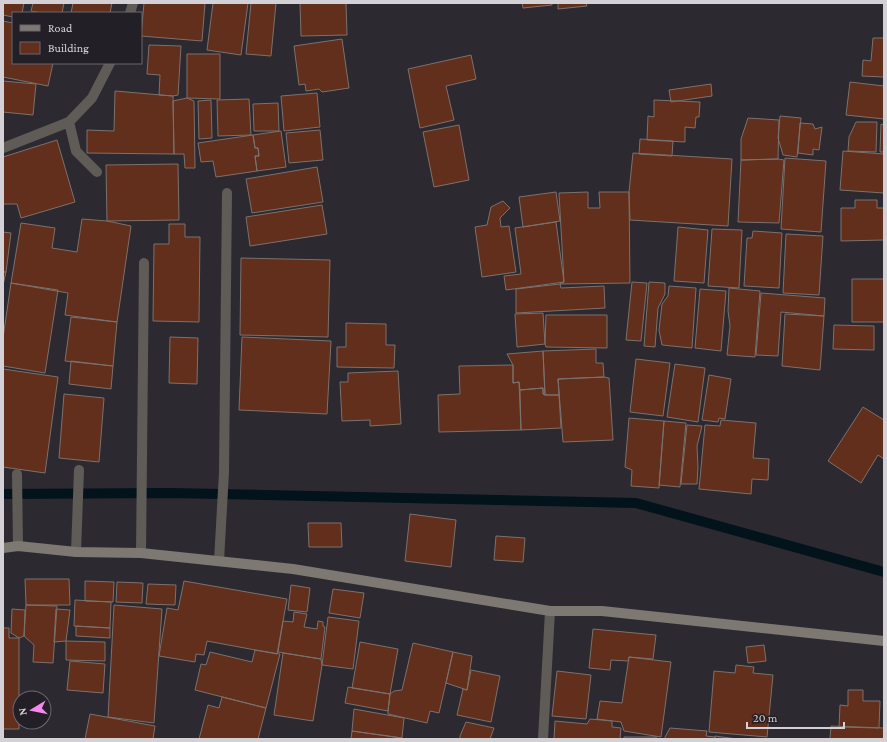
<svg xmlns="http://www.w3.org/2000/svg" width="887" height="742" font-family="'Crimson Pro',serif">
  <rect width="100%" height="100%" fill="#2d2931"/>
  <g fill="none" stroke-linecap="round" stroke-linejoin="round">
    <!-- stream -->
    <path stroke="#02131c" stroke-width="10" d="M3,494L170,493L636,503L884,572"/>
  </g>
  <!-- building -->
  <path fill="#612f1b" stroke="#7c716c" d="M3,3H24L22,13H13V17L3,15Z
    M33,3H64L62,13H42L31,11Z
    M73,3H112L110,13H71Z
    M144,3H205L202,41L141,36Z
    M213,3H248L241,55L207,50Z
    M251,3H276L271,56L246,54Z
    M300,3H346L347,35L301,36Z
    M522,3H552V5L523,8Z
    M558,3H586L587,6L558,9Z
    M3,21L13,23V63H53L48,86L3,77Z
    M873,38H884V77L862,76L863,60L871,61Z
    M342,39L349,88L322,92L319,89L306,91L305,84L299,85L294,46Z
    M149,45L181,46L178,95L173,96L159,95L160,75L147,74Z
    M187,54H220V99L187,98Z
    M471,55L476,79L446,86L454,120L420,128L408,69Z
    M3,81L36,84L33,115L3,112Z
    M850,82L884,86V119L846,115Z
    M711,84L712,96L671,102L669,90Z
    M115,91L173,96L174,154L87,153V130L114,131Z
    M317,93L320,127L284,131L281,96Z
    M187,98L194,101L195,168H185L184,154H174L173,101Z
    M249,99L251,135L218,136L217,100Z
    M211,100L212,138L199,139L198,101Z
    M654,100L700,102L699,117H696L695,128L685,127V142L647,140L648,116L654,117Z
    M278,103L279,131H254L253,104Z
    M780,116L801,118L797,157L783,155L778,138Z
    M748,118L779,120L778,159L741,160V139Z
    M856,122H877L876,152L848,151L849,137Z
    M800,123L813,124L815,129L822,127L819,150L813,149V155L798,153Z
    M881,124L884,125V152H880Z
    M459,125L469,180L434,187L423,132Z
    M320,130L323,160L289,163L286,133Z
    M281,131L286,167L257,171L255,156H259L258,148H255L253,135Z
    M253,135L255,148H258L259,156H255L257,171L216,177L213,161L201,162L198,143Z
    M640,139L673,141L672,156L639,154Z
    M57,140L75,202L21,218L17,204H3V157Z
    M843,151L884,154V193L840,190Z
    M633,153L732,159L728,226L630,220L629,192Z
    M785,158L826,161L821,232L781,229Z
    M778,159L784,160L779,223L738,222L741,160Z
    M178,164L179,220L107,221L106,165Z
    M317,167L323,202L252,213L246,179Z
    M556,192L560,221L523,227L519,197Z
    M588,192V208H600L599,192H629L630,283L560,284L564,282L559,193Z
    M855,200H877V208H884V240L841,241V208H855Z
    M503,201L510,208L500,218L501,227L509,226L516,272L482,277L475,227L487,225L491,207Z
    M322,205L327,234L250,246L246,217Z
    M82,219L107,221L131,226L117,322L65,315L68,293L11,283L21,223L55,228L52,248L77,252Z
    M556,222L564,282L506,290L504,276L521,274L515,228Z
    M169,224H185V237H200L199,322L153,321L154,244H169Z
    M678,227L708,230L704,283L674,281Z
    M712,229L742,230L739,288L708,286Z
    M753,231L782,233L779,288L744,286L747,238H752Z
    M3,232L11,233L6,272H3Z
    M786,234L823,236L819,295L783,293Z
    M241,258L330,260L328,337L240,335Z
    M3,272H6L3,285Z
    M852,279H884V322H852Z
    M632,282L647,283L641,341L626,340Z
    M649,282L665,283V294L658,308L655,347L644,346Z
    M11,283L58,290L45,373L3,366V338Z
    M560,284L561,288L604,286L605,308L516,313V289Z
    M669,286L696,288L692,348L662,345L659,330L662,304L668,296Z
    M729,288L760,291L755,357L727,355L730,326L728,311Z
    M700,289L726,291L721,351L695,348Z
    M761,293L825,298L824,316L781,312L778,356L756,355Z
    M543,313L545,344L517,347L515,314Z
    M785,314L824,316L820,370L782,366Z
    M546,315H607V348L546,347L545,344Z
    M71,317L117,322L113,366L65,361Z
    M346,323L386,324V345H395L394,368L337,367V347H346Z
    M834,325L874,326V350L833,349Z
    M170,337L198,338L197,384L169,383Z
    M242,337L331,341L327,414L239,410Z
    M596,349V363H603L604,377L558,379L559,395H545L543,351Z
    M543,351L545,395L543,394V388L520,390L519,382L513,383V365L507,354Z
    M636,359L670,363L663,416L630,412Z
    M71,361L113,366L111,389L69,384Z
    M675,364L705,368L698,422L667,417Z
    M513,365V383L519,382L521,430L439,432L438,395L460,394L459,366Z
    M3,369L58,377L45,473L3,467Z
    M398,371L401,424L370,426V420L342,421L340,382H348V373Z
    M709,375L731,379L725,419L719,418L718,422L702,420Z
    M604,377L609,378L613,440L563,442L558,379Z
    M543,388V394L545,395H559L561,428L521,430L520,390Z
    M64,394L104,398L99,462L59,458Z
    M863,407L884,420V459L878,455L861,483L828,461Z
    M629,418L664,421L659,488L631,486L632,470L625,467Z
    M721,420L756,423L753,458L769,459L768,480L752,479L751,494L699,489L705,425L720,426Z
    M664,421L686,423L680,487L659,485Z
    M687,425L702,426L697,446L698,467L697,484H681Z
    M410,514L456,520L451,567L405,561Z
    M308,523H341L342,547H309Z
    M496,536L525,538L523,562L494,560Z
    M25,579H69L70,605H26Z
    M85,581L114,582L113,602L85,601Z
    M184,581L287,599L277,654L207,641L204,655L196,654L195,662L159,656L167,608L178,610Z
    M117,582L143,583L142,603L116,602Z
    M148,584L176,585L175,605L146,604Z
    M291,585L310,588L307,612L288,610Z
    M333,589L364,593L360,618L329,613Z
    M75,600L111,602L110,628L74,626Z
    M26,605L57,606L53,663L33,662L34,645L24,636Z
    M114,605L162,609L154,723L108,717Z
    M12,609L25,610L24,636L19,638L11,633Z
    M56,609L70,610L66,641L54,642Z
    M294,612L307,614L304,627L317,629L318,621L323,622V626L325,627L321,659L278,652L283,621L293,622Z
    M328,617L359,621L353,669L322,665Z
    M76,626L110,628V638L76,636Z
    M3,628H9V638H19V729H3Z
    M593,629L656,635L653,659L629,657L628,661L611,660L610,670L589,668Z
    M66,641L105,642V661L66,660Z
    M360,642L398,649L390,694L352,688Z
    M413,643L453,652L439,713L430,711L427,723L388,714V711L390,694L394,691L402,690Z
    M764,645L766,661L748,663L746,647Z
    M255,650L280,654L266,708L195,690L201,664L206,665L210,652L252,662Z
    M453,652L472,656L467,690L446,683Z
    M283,653L321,659L322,665L313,721L274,715Z
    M629,657L671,662L661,737L624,731L621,722L597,719L600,701L622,703Z
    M70,661L105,664L103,693L67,690Z
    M736,665L754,667L753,673L773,675L767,737L709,732L714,671L735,673Z
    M471,670L500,676L491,722L457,715L463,689L467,690Z
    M557,671L591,675L586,719L552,716Z
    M348,687L390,694L388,711L345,703Z
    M848,690H863V701H880L879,728L839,727L840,705L848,706Z
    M222,697L266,708L258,739H199L208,705L219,708Z
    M354,709L404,718L402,738L352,731Z
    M90,714L155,726L153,739H85Z
    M590,719L612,721V727L621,728L620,739H554L555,721L587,724Z
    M466,722L494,728L490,739H460V736Z
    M831,726L884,728V739H830Z
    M670,728L707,731L706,736L715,737L714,739H664Z
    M352,731L402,738V739H351Z
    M715,736L737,739H715Z
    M624,737H656L657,739H624Z"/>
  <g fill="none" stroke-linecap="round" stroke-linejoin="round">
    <!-- street -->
    <path stroke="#5f5c58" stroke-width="10" d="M130,13L133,3
      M69,122L76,151L97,172
      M3,148L69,122L92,98L110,63
      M17,474L18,546
      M76,552L79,470
      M141,553L144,263
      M219,561L224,472L227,193
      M543,739L550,611"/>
    <!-- secondary -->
    <path stroke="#7d7872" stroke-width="10" d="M3,548L18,546L76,552L141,553L293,569L550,611H602L884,641"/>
  </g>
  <!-- border -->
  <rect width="887" height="742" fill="none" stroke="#d4d1d6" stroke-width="8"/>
  <!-- legend -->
  <rect x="12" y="12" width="130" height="52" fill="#231f27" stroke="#6a666d"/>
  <rect x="20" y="25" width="20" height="6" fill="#7d7872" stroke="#6a666d"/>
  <text x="48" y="32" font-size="12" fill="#d4d1d6">Road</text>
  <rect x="20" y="42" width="20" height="12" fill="#612f1b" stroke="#6a666d"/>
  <text x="48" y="52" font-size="12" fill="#d4d1d6">Building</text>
  <!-- north arrow -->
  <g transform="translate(32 710) rotate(260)"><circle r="19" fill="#231f27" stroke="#6a666d"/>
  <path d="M0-3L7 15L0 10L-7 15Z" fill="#f688ed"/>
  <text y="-6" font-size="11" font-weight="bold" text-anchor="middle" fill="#d4d1d6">N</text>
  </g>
  <!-- scale -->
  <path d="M747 722v6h97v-6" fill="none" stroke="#d4d1d6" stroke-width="2"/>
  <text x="753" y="722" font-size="12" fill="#d4d1d6" stroke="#231f27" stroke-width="3" paint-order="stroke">20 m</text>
</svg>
